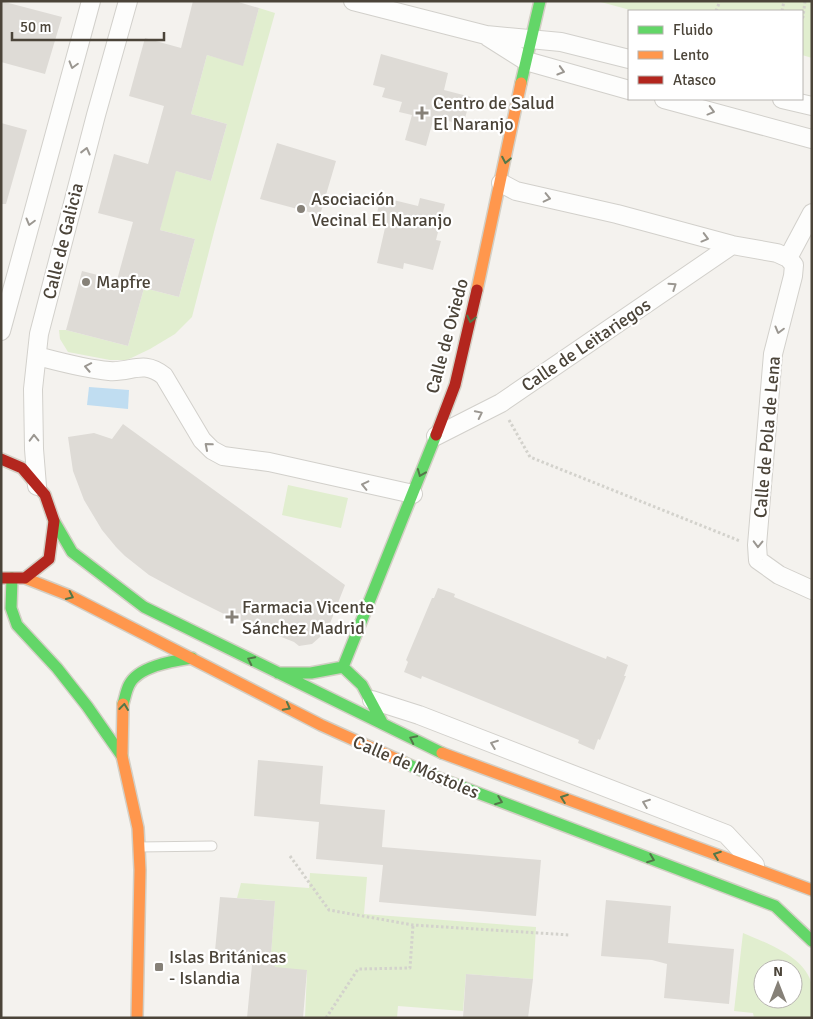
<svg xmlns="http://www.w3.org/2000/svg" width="813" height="1019" font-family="Signika,sans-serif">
  <rect width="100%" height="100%" fill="#f4f2ee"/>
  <!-- green -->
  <path fill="#e1eecf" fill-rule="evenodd" d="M597,1H812V58L802,55V11H634Z
    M259,8L275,13L215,228L192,317L175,334L150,349L127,360H110L68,352L60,339L59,330H66L128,346L144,288L179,297L195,239L160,230L173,170L211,181L227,124L191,114L207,55L243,65Z
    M288,485L348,498L341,528L282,515Z
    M310,873L367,877L364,914L536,927L533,979L466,974L463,1011L398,1006L397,1018H305L307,971L270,967L275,901L237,898L241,883L309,888Z
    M743,933C766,943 807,957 812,986C813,996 812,1008 812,1018H754L753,1013L734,1011ZM763,969H793V999H763Z"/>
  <!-- water -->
  <path fill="#c0ddf1" d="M89,387L129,390L128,409L87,405Z"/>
  <!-- building -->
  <path fill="#dedbd6" d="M1,1L62,17L45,74L1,62Z
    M193,1H235L259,8L243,66L207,55L191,114L227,124L211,181L176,171L160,230L195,239L179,297L144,288L128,346L66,330L82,271L117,280L133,222L98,213L114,154L148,164L164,106L129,96L145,38L181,48Z
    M381,54L448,73L444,90L471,97L463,125L434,117L426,146L405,140L412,115L399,112L402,102L382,97L385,88L373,85Z
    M1,123L27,130L6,204H1Z
    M277,143L336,161L320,215L260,199Z
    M381,197L418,206L420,198L445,204L436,240L441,241L433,270L404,263L403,269L377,263L385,228L374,225Z
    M123,424L345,585L329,626L320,637L312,644L299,646L294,642L224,614L186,595L149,575L125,556L116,547L102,530L84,500L73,471L68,437L94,433L112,439Z
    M438,588L455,594L454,597L606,659L607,656L628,665L624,676H626L600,740L598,739L594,750L578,743L579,740L422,676L421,679L404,672L408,662L406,660L432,598H434Z
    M258,760L323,766L320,804L385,810L382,847L541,860L536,916L379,902L383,865L316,859L319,822L254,816Z
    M220,897L275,901L271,955L275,967L307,970L303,1018H247L252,965L214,962Z
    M606,900L671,906L668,943L734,949L729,1004L664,998L667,964L652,960L601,956Z
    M466,974L533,979L528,1018H463Z"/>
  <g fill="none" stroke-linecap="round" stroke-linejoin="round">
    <!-- lane casing -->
    <g stroke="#d2d0cb" stroke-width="11">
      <path id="lane" d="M139,847L212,846"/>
    </g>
    <!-- street casing -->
    <g stroke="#d2d0cb" stroke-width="20">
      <path id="street" d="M353,1L486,35L561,42L629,59
        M488,37L526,61L629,90
        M664,99L812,139
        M782,99L812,106
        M501,183L516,191L617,214L732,245L777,253L788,258L794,265L793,276L773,354L757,545L758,560L779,575L812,590
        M788,258L812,213
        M1,331L91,1
        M37,356C60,362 85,369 109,371C131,373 143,359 164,376L202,440L212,450L223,456L269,462L413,494
        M436,436L501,403L732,245
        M37,486L34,449L33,389L39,334L96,115L128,1
        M372,700L419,715L726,834L755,865"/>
    </g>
    <!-- fast casing -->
    <g stroke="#d3cfc5" stroke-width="14">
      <path id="fast" d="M521,83L540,1
        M54,521L72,552L144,607L442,753
        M12,578L11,608L17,625L57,668L87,706L122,756
        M343,667L436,435
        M278,673H311L343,667L362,685L383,724
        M123,704C125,698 126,691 129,685C138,666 173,661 192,658
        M403,762L436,777L775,906L812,941"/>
    </g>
    <!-- slow casing -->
    <g stroke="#d3cfc5" stroke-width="14">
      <path id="slow" d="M477,290L521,83
        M25,578L68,595L321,725L403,762
        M123,704L122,756L138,828L140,870L137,1018
        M442,753L812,890"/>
    </g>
    <!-- jam casing -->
    <g stroke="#d3cfc5" stroke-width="14">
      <path id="jam" d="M436,435L455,385L477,290
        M1,459L22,468L45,495L54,521L49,559L25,578H1"/>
    </g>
    <!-- path -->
    <path stroke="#d3d2cc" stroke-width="3" stroke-dasharray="2.5 2.5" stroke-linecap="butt" d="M716,11L720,1
      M782,11L784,1
      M802,18L803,17L805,1
      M509,420L530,457L740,541
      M290,856L329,910L413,925L570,935
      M326,1018L358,969L410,968L413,925"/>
    <!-- lane -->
    <use href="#lane" stroke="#fdfdfc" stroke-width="9"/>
    <!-- street -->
    <use href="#street" stroke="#fdfdfc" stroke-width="18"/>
    <!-- fast -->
    <use href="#fast" stroke="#63d668" stroke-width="11"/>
    <!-- slow -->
    <use href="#slow" stroke="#ff974d" stroke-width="11"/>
    <!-- jam -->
    <use href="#jam" stroke="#b3261e" stroke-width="11"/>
  </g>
  <!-- one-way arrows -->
  <defs><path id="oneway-chevron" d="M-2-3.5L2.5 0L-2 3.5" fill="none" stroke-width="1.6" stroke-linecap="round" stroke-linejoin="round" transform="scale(1.25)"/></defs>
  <g stroke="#9b9791">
    <use href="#oneway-chevron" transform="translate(73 65) rotate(106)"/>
    <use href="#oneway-chevron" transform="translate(561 71) rotate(16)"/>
    <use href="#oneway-chevron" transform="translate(711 111) rotate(15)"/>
    <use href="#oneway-chevron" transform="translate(86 151) rotate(-76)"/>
    <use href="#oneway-chevron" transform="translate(547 198) rotate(13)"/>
    <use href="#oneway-chevron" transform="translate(30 222) rotate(105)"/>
    <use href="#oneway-chevron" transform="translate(705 238) rotate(15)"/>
    <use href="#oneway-chevron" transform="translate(673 286) rotate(-34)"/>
    <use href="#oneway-chevron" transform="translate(779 330) rotate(105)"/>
    <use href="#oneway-chevron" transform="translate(88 367) rotate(-169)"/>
    <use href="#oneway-chevron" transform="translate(479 414) rotate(-26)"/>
    <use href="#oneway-chevron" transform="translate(34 438) rotate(-91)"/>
    <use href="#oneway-chevron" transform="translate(208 446) rotate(-139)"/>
    <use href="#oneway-chevron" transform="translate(365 485) rotate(-167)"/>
    <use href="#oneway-chevron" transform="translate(758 544) rotate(91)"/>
    <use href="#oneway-chevron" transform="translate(494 744) rotate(-159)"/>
    <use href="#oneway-chevron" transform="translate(646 803) rotate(-159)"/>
  </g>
  <g stroke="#537749">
    <use href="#oneway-chevron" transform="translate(506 160) rotate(101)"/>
    <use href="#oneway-chevron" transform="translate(471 319) rotate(103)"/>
    <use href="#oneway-chevron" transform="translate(421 473) rotate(112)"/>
    <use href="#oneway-chevron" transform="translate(70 596) rotate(25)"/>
    <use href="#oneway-chevron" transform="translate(251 660) rotate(-154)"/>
    <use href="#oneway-chevron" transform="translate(124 707) rotate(-83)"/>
    <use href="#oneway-chevron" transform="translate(287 707) rotate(28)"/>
    <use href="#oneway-chevron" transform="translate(413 739) rotate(-154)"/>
    <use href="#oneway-chevron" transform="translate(564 798) rotate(-160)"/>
    <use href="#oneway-chevron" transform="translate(499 801) rotate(21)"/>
    <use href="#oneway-chevron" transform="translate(717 855) rotate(-160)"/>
    <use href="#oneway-chevron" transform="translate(651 859) rotate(21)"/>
  </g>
  <!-- markers -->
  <g fill="#868178" stroke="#fff" stroke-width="2">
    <path d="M419.5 105.5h5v5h5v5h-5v5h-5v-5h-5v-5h5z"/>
    <circle cx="301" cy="209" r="5"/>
    <circle cx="86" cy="282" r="5"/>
    <path d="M229.5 609.5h5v5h5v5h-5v5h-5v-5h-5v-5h5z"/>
    <rect x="154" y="962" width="10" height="10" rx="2.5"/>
  </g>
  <g text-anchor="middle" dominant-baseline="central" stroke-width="4.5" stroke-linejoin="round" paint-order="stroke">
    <!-- poi labels -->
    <g font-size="18" fill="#4b4439" stroke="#fff" text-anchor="start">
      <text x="433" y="103">Centro de Salud<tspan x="433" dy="21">El Naranjo</tspan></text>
      <text x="311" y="199">Asociación<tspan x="311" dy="21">Vecinal El Naranjo</tspan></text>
      <text x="96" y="282">Mapfre</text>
      <text x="242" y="607">Farmacia Vicente<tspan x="242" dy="21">Sánchez Madrid</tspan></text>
      <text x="169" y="957">Islas Británicas<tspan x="169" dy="21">- Islandia</tspan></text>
    </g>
    <!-- street labels -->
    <g font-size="18" fill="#4b4439" stroke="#fff">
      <text transform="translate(63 241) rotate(-76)">Calle de Galicia</text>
      <text transform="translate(447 336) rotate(-75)">Calle de Oviedo</text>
      <text transform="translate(586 345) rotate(-34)">Calle de Leitariegos</text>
      <text transform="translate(767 437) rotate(-85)">Calle de Pola de Lena</text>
      <text transform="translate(416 767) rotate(23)">Calle de Móstoles</text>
    </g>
  </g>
  <!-- border -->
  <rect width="813" height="1019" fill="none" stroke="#4b4439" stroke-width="5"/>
  <!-- legend -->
  <rect x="628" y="10" width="175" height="90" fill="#ffffff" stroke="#b7b4b0"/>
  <rect x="638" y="26" width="25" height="8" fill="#63d668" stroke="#b7b4b0"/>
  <text x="673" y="35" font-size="15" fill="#4b4439">Fluido</text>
  <rect x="638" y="51" width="25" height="8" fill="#ff974d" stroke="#b7b4b0"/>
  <text x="673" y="60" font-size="15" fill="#4b4439">Lento</text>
  <rect x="638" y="76" width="25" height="8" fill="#b3261e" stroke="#b7b4b0"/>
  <text x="673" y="85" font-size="15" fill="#4b4439">Atasco</text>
  <!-- north arrow -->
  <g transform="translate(778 984)"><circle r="24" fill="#ffffff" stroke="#b7b4b0"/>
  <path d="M0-4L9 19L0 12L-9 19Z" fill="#868178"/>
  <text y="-8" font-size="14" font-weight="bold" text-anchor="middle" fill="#4b4439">N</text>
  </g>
  <!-- scale -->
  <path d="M12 32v8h152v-8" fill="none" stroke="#4b4439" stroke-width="2.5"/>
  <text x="20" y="32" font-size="15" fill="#4b4439" stroke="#ffffff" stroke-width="4" paint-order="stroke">50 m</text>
</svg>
